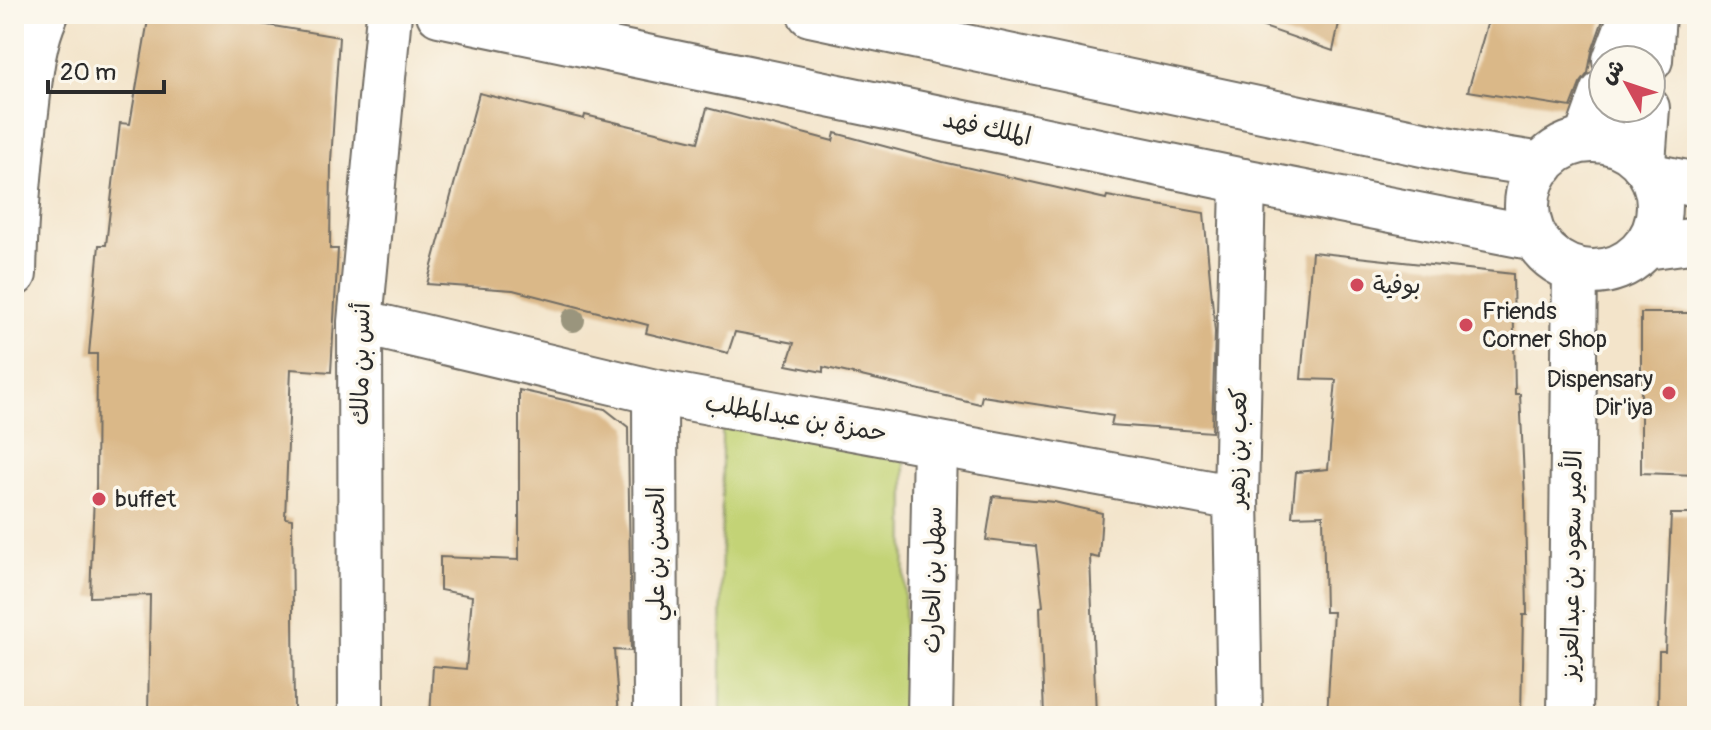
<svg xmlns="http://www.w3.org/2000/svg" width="1711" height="730" font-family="Pangolin,'Playpen Sans Arabic',sans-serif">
  <rect width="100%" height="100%" fill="#fbf7ec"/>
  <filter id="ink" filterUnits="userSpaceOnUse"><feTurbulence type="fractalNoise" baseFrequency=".0125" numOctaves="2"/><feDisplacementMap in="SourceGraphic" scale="16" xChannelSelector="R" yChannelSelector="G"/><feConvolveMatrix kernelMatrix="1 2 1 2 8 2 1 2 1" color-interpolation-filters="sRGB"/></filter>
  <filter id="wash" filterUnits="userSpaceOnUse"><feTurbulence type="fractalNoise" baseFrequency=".006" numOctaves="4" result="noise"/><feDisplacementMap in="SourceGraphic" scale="32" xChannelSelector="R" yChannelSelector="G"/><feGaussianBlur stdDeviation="1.8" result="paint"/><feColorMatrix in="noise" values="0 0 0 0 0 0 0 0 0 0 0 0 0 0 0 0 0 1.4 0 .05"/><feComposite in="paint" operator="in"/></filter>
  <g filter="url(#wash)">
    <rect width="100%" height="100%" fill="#f3e4ca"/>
    <!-- green -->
    <path fill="#c3d376" stroke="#777f50" stroke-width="2" d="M722,428L905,449L904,716H721Z"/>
    <g id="blocks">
      <!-- building -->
      <path fill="#dab888" d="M149,14H201L339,37L331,161L330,249H338L331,372L291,369L285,518L292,519L294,711L194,709V713L148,716L150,595L90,597L94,494H96L97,354H89L99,245H106L120,123L130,124Z
        M1241,14H1341L1333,51L1241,19Z
        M1490,14H1605L1592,51L1588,73L1580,84L1571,107L1468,91Z
        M479,93L584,119L585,115L698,142L707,108L833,141L835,133L943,162L1106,199L1107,196L1204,213L1215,332L1212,432L1111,425L1113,416L982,396L980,404L823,367V372L787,365L794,343L735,332L728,353L646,333L648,325L513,290L427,284Z
        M1312,252L1513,274L1515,394H1520L1525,499L1527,615H1523L1521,716H1327L1333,612H1325L1323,515L1292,516L1296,472L1328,469L1336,380L1301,379Z
        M1641,313H1697V475L1641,473Z
        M519,390L605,409L628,427L631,651L614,650L619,716H430L433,666L466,669L472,596L440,590V557L519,560Z
        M993,496L1054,502L1102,513L1099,558L1090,556L1096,716H1044L1040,607L1043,606L1036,546L986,540Z
        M1671,514H1697V716H1658L1659,651H1665Z"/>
    </g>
  </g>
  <g filter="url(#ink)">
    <use href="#blocks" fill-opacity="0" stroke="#716c63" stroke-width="2"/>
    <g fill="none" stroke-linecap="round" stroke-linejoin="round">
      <!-- street casing -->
      <g stroke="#716c63" stroke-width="48">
        <path id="street" d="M1615,60L1632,14
          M1650,60L1653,14
          M1586,140L1603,93
          M1643,163L1647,108
          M360,322L655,392L1236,498
          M655,392L656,716
          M361,716L360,322L389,14
          M930,716L935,444
          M1240,716L1236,498L1243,181
          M1570,716L1575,270"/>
      </g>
      <!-- secondary casing -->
      <g stroke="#716c63" stroke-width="48">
        <path id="secondary" d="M439,14L1243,181L1535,238
          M810,14L1465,153L1542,165
          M1527 206a66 66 0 1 1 132 0a66 66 0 1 1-132 0Z
          M1652,176L1697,185
          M1646,247L1697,240"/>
      </g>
      <!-- primary casing -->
      <g stroke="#716c63" stroke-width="48">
        <path id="primary" d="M14,274C15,219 19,166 26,112C30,79 32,44 46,14"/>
      </g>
      <!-- street -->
      <use href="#street" stroke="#fff" stroke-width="44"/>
      <!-- secondary -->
      <use href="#secondary" stroke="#fff" stroke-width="44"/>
      <!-- primary -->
      <use href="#primary" stroke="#fff" stroke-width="44"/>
    </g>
    <!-- trees -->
    <circle fill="#9a957d" cx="573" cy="320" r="12"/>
  </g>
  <!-- markers -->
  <g fill="#d1495b" stroke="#fbf7ec" stroke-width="3">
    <circle cx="1357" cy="285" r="8"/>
    <circle cx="1466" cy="325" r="8"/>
    <circle cx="1669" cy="393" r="8"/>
    <circle cx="99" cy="499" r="8"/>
  </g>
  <g text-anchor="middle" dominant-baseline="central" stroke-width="7" stroke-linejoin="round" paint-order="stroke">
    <!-- street labels -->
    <g font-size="24" fill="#2b2b2b" stroke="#fbf7ec">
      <text transform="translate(987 128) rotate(12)">الملك فهد</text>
      <text transform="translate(361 364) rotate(-89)">أنس بن مالك</text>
      <text transform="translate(796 418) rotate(10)">حمزة بن عبدالمطلب</text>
      <text transform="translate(1238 448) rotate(-89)">كعب بن زهير</text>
      <text transform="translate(656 554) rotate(-90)">الحسن بن علي</text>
      <text transform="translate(1572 565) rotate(-89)">الأمير سعود بن عبدالعزيز</text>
      <text transform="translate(933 580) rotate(-89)">سهل بن الحارث</text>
    </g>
    <!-- poi labels -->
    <g font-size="24" fill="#2b2b2b" stroke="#fbf7ec" text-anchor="start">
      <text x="1373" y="285">بوفية</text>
      <text x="1482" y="311">Friends<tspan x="1482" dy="28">Corner Shop</tspan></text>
      <text x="1653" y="379" text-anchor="end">Dispensary<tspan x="1653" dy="28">Dir'iya</tspan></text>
      <text x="115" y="499">buffet</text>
    </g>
  </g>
  <!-- margin -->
  <rect width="1711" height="730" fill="none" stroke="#fbf7ec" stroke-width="48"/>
  <!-- north arrow -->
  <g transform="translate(1627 84) rotate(310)"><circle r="38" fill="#fbf7ec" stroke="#a8a59f" stroke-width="2"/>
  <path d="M0-6L14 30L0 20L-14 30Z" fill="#d1495b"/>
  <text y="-12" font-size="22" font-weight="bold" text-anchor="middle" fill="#2b2b2b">ش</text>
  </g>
  <!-- scale -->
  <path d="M48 80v12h116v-12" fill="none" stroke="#2b2b2b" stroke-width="4"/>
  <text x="60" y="80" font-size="24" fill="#2b2b2b" stroke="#fbf7ec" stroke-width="6" paint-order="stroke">20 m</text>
</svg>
